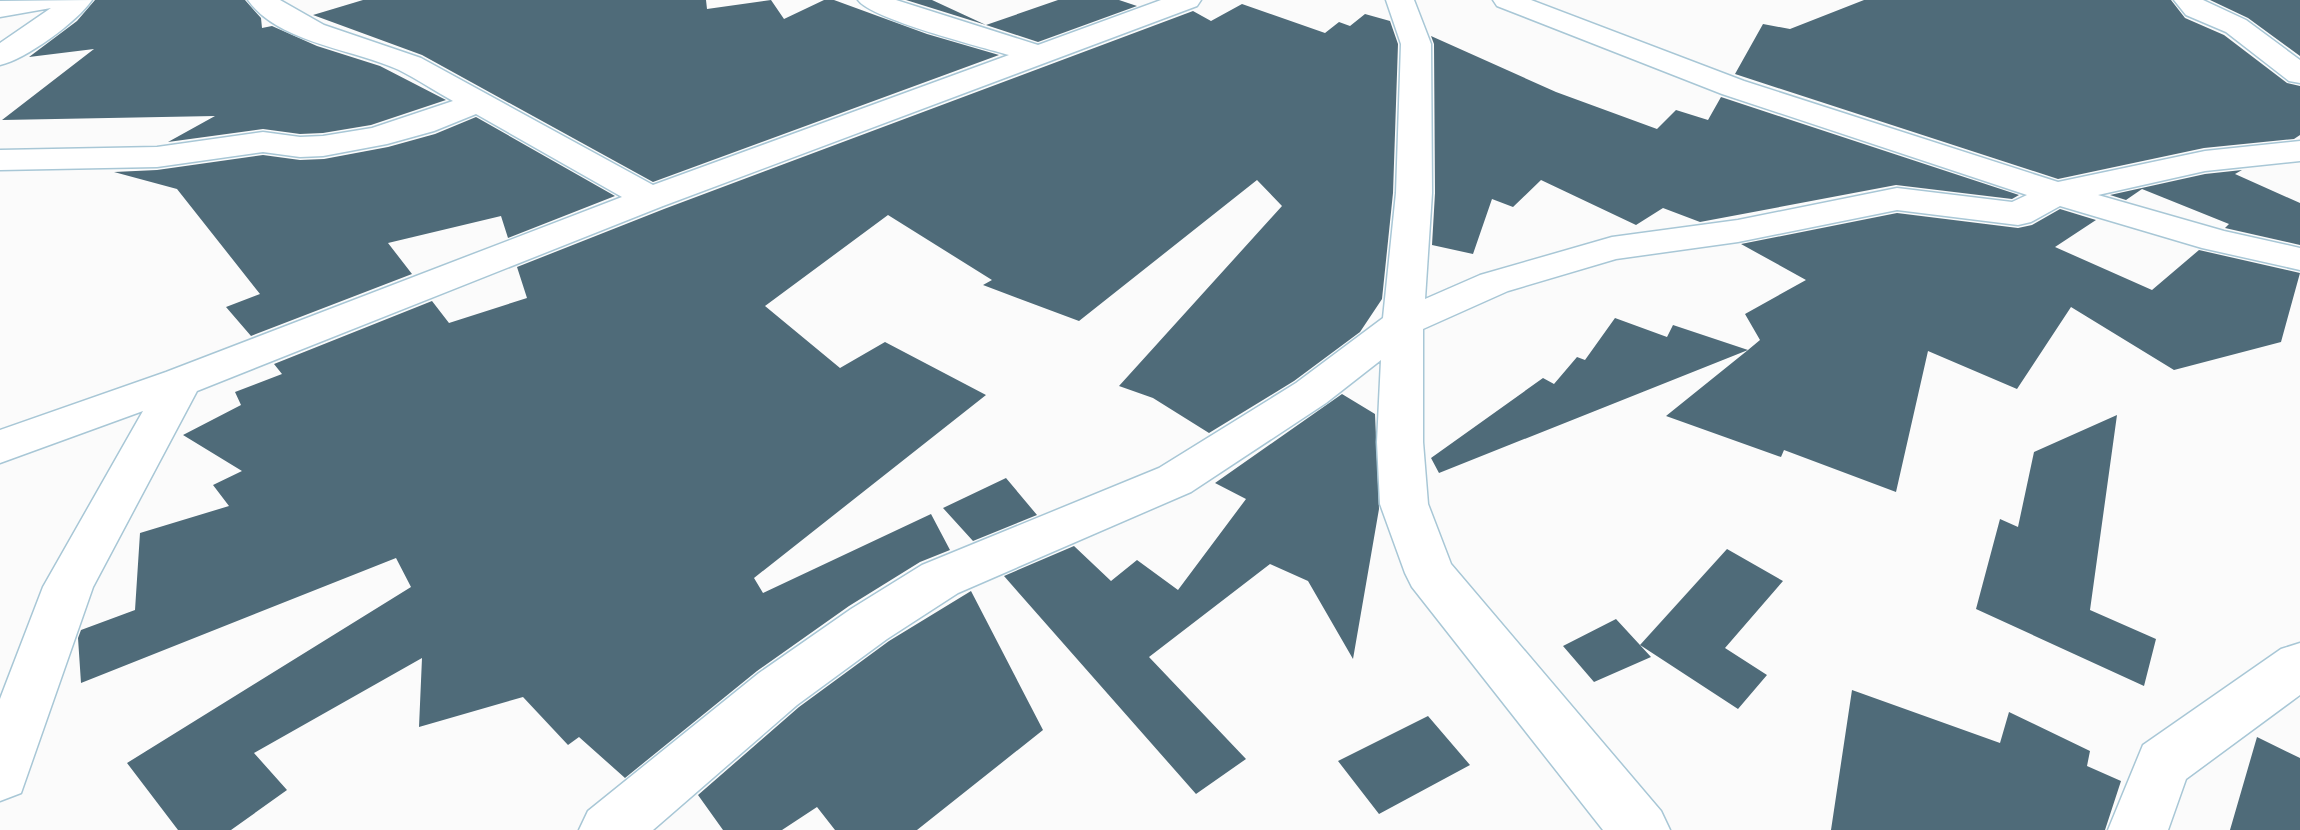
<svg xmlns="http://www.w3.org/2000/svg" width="2300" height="830" font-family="Merriweather,serif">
  <rect width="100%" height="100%" fill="#fbfbfb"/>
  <!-- building -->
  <path fill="#4f6b79" d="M95,0H245L261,18L262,28L272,26L317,46L380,66L446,100L371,125L323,133L300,134L263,129L168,142L215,116L2,120L94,49L29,57L77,21Z
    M363,0H706L707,9L771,0L784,19L824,0H834L927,34L999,55L653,182L422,55L313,15Z
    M906,0H932L986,25Z
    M1058,0H1119L1137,6L1038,42L986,25Z
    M1864,0H2171L2185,18L2224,35L2287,83L2300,86V135L2294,139L2204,148L2058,179L1735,74L1763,24L1790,29Z
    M2210,0H2300V56L2248,18Z
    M1242,4L1325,33L1339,22L1350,26L1365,14L1390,21L1398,44L1393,193L1382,299L1360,332L1294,381L1209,433L1153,398L1119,386L1282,206L1257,180L1079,321L983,285L992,280L888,215L765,306L840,368L885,342L986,395L754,578L763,593L931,514L950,550L920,562L849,606L757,671L625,778L579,737L568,745L523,697L419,727L422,658L254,753L287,790L231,830H178L127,763L411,587L396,558L81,683L78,638L81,630L135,610L140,533L229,506L213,485L242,471L183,435L241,405L235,392L282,374L274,364L432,301L449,323L527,298L517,267L664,209L1193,11L1211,21Z
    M1431,36L1556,92L1657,129L1676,110L1708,120L1721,97L2019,195L2012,199L1896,185L1700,222L1663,208L1636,225L1541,180L1513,207L1492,199L1473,254L1432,245L1435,193L1434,44Z
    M476,117L615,196L508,238L501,216L388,243L412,274L251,336L226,307L260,294L177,189L114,172L157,170L263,155L300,160L324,159L388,147L435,134Z
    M2242,170L2235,174L2300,203V245L2225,228L2229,224L2142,189L2126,200L2110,195L2205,174Z
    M2060,209L2096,220L2055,247L2152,290L2199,250L2300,273L2281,342L2174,370L2071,307L2017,389L1928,351L1896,492L1784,450L1781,457L1666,416L1748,350L1439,473L1431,458L1543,378L1554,384L1577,357L1585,360L1615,318L1667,337L1673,325L1748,350L1760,340L1745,314L1806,280L1741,244L1897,213L2018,228L2032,225Z
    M1342,394L1375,414L1379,509L1353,659L1308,581L1270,564L1149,657L1246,759L1196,794L1004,576L1074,546L1111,581L1137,560L1178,590L1246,499L1215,483Z
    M2117,415L2090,610L2156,639L2144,686L1976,609L2000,519L2018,527L2034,452Z
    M1006,478L1037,515L973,541L943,508Z
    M1727,549L1783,581L1725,648L1767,675L1738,709L1640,645Z
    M971,591L1043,730L917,830H835L817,807L782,830H723L698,795L799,707L889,641Z
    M1616,619L1651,657L1594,682L1563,646Z
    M1852,690L2000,743L2009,712L2090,751L2087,766L2121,781L2105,830H1831Z
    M1428,716L1470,765L1379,814L1338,761Z
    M2257,737L2300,758V830H2230Z"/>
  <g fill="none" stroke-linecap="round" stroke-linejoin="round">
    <!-- minor casing -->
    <g stroke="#a8c7d6" stroke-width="3">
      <path id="minor" d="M92,0C77,22 26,59 0,65V43L51,8L0,17V1Z
        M248,0H280L324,25L421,58L653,185L1009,55C981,47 871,19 858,0H896L1038,45L1161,0H1201L1197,6L663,206L197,391L93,587L21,793L0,801V699L43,587L143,411L0,463V430L166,372L622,197L476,114L434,131L387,144L323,156L300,157L263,152L157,167L0,170V150L157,147L263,132L300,137L323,136L372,128L453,101C435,91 417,79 399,70C354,49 278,43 248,0Z
        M1386,0H1414L1431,44L1432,193L1425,299L1480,275L1612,237L1738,220L1897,188L2012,202L2027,195L1722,94L1497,6L1493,0H1531L1744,81L2058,182L2205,151L2300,141V161L2205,171L2098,195L2224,231L2300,248V270L2202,248L2060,206L2031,222L2018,225L1897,210L1738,242L1616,259L1508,291L1423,329V442L1428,504L1451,564L1661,811L1670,830H1603L1412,587L1405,573L1380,504L1377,442L1381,360L1326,403L1191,492L958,593L887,639L797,705L653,830H579L588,811L759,673L851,609L922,565L1159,468L1296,383L1383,318L1396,193L1401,44Z
        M2174,0H2203L2246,20L2300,60V83L2289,81L2226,32L2186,15Z
        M2300,643V695L2186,779L2168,830H2108L2143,745L2281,649Z"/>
    </g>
    <!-- minor -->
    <use href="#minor" fill="#fff" fill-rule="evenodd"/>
  </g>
</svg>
